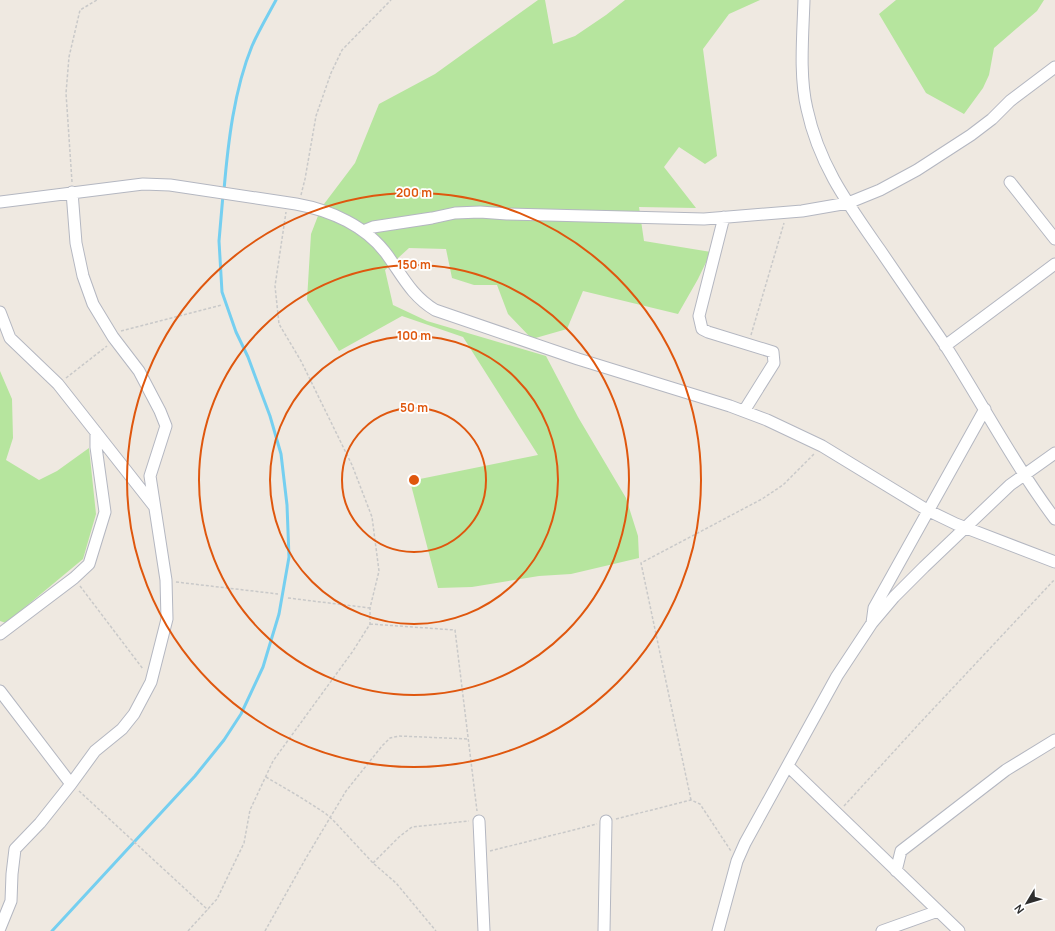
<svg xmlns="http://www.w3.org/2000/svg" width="1055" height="931" font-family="Manrope,sans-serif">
  <rect width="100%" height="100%" fill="#efe9e1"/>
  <!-- green -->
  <path fill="#b6e59e" d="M538,0H545L553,44L575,36L606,15L625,0H760L729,14L703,49L717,156L705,164L679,147L664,167L696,208L639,207L644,241L711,252L698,279L678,314L583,291L567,329L532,339L508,314L497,285H474L452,278L446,249L409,248L385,270L393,305L427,321L546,356L578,417L626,498L638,536L639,558L571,574L539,576L472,587L438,588L410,481L538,455L463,337L402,316L339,351L307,300L311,234L321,208L355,163L379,104L435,74Z
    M896,0H1044L1037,11L994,48L989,75L983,88L964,114L926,93L879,14Z
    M0,371L12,399L13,438L6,460L39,480L57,471L89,448L96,514L83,559L6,623L0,621Z"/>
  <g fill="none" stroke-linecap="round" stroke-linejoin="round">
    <!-- stream -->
    <path stroke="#75cff0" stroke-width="3" d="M224,190C228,143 234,90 252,46C259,30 268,15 276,0
      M52,931L195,776L224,740L241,714L263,667L279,614L289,557L287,505L281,454L270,416L258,384L248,357L236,332L222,292L219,241L223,195"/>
    <!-- minor casing -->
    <g stroke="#b4b7c1" stroke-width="13">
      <path id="minor" d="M804,0C803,34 799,76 807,109C819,165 848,204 880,250C902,282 923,313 945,345C982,403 1014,464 1055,519
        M1010,182L1055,239
        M0,202L143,184L170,185L296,204C330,210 367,226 388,256C403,277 412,296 435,310L578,359L730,406L767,420L822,446L927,510L956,524L1055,562
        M724,217L699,316L702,329L708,332L773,352L774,363L744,411
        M363,231L373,227L432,218L455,213L480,212L507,214L704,219L802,211L848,203L880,190L917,170L971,135L992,119L1010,101L1055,67
        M0,312L10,338L58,384L154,506
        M945,346L1055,264
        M872,623L874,608L985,409
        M0,634L74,578L89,564L105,512L96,447V432
        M0,691L71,784
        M788,766L959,931
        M479,821L484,931
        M896,871L901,851L1006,770L1055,740
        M0,928L11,901L12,874L15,849L40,823L71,784L95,751L122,729L134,714L151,682L167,619L166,580L150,476L166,426L160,411L139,371L113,337L93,304L83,276L76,243L72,192
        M604,931L606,821
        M718,931L737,861L745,843L837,676L872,623L894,597L924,567L1010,485L1055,453
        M882,931L938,911"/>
    </g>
    <!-- path -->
    <path stroke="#c9c9c9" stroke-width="1.5" stroke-dasharray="3 2" stroke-linecap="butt" d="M72,182L66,93L69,57L80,10L97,0
      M301,195L305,179L316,116L331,73L342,50L391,0
      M121,331L222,305
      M751,335L784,223
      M66,378L107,346
      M176,582L278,594
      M80,586L143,669
      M288,598L370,608
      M370,624L455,630L477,811
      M266,777L300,797L325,813L333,820L373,863L396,883L436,931
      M79,791L208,910
      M691,800L641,563L762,499L783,485L814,454
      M844,806L919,724L1055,579
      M616,819L691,800L700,804L731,851
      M490,851L597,824
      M373,863L399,837L412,827L469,821
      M188,931L217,899L244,843L250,810L273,761L353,651L370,624V608L379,571L372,517L352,465L301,361L279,324L275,286L286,212
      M265,931L306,858L346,791L382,746L390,738L399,736L469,739"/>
    <!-- minor -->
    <use href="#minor" stroke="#fff" stroke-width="11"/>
  </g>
  <!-- distance rings -->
  <g fill="none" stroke="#df570e" stroke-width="2">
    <circle cx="414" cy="480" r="72"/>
    <circle cx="414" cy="480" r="144"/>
    <circle cx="414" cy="480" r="215"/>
    <circle cx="414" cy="480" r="287"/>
  </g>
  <circle cx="414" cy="480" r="6" fill="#df570e" stroke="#fff" stroke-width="2"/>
  <g font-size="12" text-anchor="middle" font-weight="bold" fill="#df570e" stroke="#fff" stroke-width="3.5" stroke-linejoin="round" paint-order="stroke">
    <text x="414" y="197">200 m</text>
    <text x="414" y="269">150 m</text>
    <text x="414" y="340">100 m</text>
    <text x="414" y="412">50 m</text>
  </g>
  <!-- north arrow -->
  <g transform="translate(1027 903) rotate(232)" stroke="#ffffff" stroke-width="3" paint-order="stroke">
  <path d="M0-3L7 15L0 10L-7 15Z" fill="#2e2e2e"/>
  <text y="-6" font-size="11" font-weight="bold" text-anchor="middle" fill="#2e2e2e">N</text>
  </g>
</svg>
